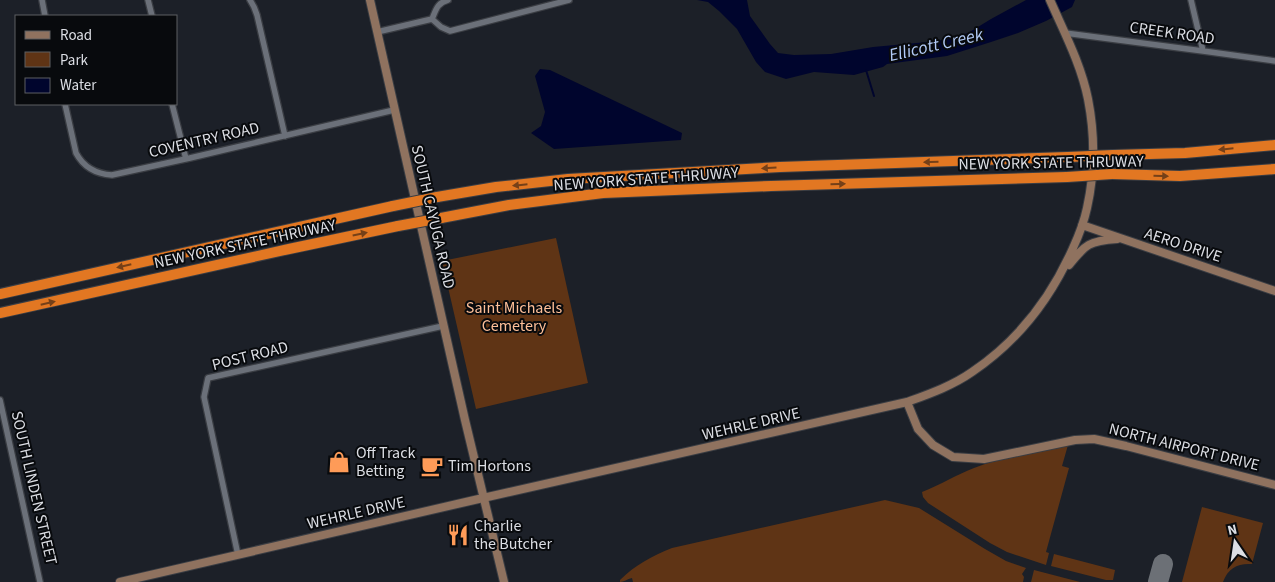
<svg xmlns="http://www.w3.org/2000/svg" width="1275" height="582" font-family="'Source Sans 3',sans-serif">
  <rect width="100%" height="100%" fill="#1c2028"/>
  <!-- green -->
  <path fill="#5f3415" d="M556,238L588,383L476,409L442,261Z
    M1068,445L1062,466L1069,468L1046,552L1049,553L1046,565L1007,552L990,543L928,503L923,497L922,492C940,485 956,475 974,468C1002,457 1038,452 1068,445Z
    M885,500L919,508L985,549L1006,561L1026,568L1022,574L1024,577L1023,582H633L632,578C627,579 624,582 620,582V580C635,565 652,556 672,548Z
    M1202,507L1263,523L1252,564C1238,563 1228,568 1223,582H1182Z
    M1054,554L1115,570L1113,580H1106L1051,566Z
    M1034,570L1080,582H1031Z"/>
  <!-- water -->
  <path fill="#00052d" d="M697,0H747L750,16L770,44L778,53L794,55L831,54L873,47L938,41L968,33L991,19L1026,0H1075L1072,7L1046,21L1018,33L991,42L947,56L887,64L883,67L854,75L814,72L786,79L765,72L756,62L737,29L719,11L708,2Z
    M540,69L550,70L682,133L681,140L554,149L531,133L541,126L545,112L535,76Z"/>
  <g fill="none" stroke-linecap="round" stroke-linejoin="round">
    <!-- stream -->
    <path stroke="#00052d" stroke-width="2" d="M866,70L874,96"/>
    <!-- taxiway -->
    <path stroke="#6c7076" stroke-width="20" d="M1158,582L1163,564"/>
    <!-- street casing -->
    <g stroke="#3a3d43" stroke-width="8">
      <path id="street" d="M42,0L45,16
        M148,0L152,16
        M250,0L254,7L257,15L285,136
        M1191,0L1203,51
        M432,19L441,27L450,31L569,0
        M432,19C436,10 437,3 448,0
        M377,32L432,19
        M1065,33L1203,51L1275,61
        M65,104L76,153C84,168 96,174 112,175L190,158L394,110
        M172,104L186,159
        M0,400L40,582
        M238,555L204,397L208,378L443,326"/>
    </g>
    <!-- secondary casing -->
    <g stroke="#3a3d43" stroke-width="10">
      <path id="secondary" d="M370,0L465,420L504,582
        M1082,225L1275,291
        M1069,265C1086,244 1089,241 1117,239
        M907,402L918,429L933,445L953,457L984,459L1075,440L1094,439L1126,446L1275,485
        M120,582L483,498L907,402C929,394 952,386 972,372C1018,341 1051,298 1073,248C1079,235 1084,222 1087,208C1095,172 1095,135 1088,99C1081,64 1064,32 1050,0"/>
    </g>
    <!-- highway casing -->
    <g stroke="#3a3d43" stroke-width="12">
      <path id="highway" d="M1113,155L1185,153L1275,145
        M1112,174L1180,176L1275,169
        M437,197L496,187L568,179L780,167L1068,157
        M441,218L509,205L603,193L771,186L1067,177
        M0,294L393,206
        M0,313L289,249L398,226"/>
    </g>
    <!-- street -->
    <use href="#street" stroke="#6b7079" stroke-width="5.5"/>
    <!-- secondary -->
    <use href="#secondary" stroke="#8f725f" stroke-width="8"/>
    <!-- highway -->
    <use href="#highway" stroke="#e27722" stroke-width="10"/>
    <!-- highway-bridge casing -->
    <g stroke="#3a3d43" stroke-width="12" stroke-linecap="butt">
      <path id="highway-bridge" d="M1068,157L1113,155
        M1067,177L1112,174
        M393,206L437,197
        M398,226L441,218"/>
    </g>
    <!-- highway-bridge -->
    <use href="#highway-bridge" stroke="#e27722" stroke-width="10"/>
  </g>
  <!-- one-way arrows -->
  <defs><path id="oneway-solid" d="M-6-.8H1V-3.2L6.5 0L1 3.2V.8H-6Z" transform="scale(1.25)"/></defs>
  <g fill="#754018">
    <use href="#oneway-solid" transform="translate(1226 149) rotate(174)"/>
    <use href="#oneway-solid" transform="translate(931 162) rotate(178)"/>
    <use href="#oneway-solid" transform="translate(769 168) rotate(177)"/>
    <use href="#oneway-solid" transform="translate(1161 176) rotate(2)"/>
    <use href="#oneway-solid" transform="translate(838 184) rotate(-2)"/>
    <use href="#oneway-solid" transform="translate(520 185) rotate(174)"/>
    <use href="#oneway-solid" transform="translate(360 234) rotate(-12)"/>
    <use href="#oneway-solid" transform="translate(124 266) rotate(167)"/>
    <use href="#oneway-solid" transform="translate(48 303) rotate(-13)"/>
  </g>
  <!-- icons -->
  <defs>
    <g id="shop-bare" transform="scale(1.725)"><path d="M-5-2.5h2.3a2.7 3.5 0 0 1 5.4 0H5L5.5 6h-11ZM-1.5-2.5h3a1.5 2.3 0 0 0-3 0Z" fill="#fe9b58" stroke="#080a0d" stroke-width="2.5" paint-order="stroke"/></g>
    <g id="cafe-bare" transform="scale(1.725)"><path d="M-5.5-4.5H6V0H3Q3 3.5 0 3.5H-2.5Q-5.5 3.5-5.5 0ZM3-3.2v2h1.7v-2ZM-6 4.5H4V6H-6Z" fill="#fe9b58" stroke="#080a0d" stroke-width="2.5" paint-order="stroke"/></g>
    <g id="restaurant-bare" transform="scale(1.725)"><path d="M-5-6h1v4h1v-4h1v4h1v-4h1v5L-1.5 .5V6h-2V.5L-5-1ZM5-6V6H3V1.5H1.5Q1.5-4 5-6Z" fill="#fe9b58" stroke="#080a0d" stroke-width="2.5" paint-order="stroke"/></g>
  </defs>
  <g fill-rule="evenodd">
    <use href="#shop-bare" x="339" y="462"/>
    <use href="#cafe-bare" x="432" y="466"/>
    <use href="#restaurant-bare" x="458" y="535"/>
  </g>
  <g text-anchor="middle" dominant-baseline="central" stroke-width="4" stroke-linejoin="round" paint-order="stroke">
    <!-- street labels -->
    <g font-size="16" fill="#dcdee4" stroke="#080a0d">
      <text transform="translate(1172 33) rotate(8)">CREEK ROAD</text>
      <text transform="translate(204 140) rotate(-13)">COVENTRY ROAD</text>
      <text transform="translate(1051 163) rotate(-1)">NEW YORK STATE THRUWAY</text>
      <text transform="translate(646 179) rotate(-4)">NEW YORK STATE THRUWAY</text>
      <text transform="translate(433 217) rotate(77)">SOUTH CAYUGA ROAD</text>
      <text transform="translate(245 244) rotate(-12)">NEW YORK STATE THRUWAY</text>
      <text transform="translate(1183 245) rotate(18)">AERO DRIVE</text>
      <text transform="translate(250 356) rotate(-14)">POST ROAD</text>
      <text transform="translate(751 424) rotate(-13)">WEHRLE DRIVE</text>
      <text transform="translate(1184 447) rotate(14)">NORTH AIRPORT DRIVE</text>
      <text transform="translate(34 488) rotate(77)">SOUTH LINDEN STREET</text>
      <text transform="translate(356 513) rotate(-13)">WEHRLE DRIVE</text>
    </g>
    <!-- park labels -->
    <g font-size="16" fill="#febf98" stroke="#080a0d">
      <text x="514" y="308">Saint Michaels<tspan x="514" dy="18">Cemetery</tspan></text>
    </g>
    <!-- poi labels -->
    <g font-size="16" fill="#dcdee4" stroke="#080a0d" text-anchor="start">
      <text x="356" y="453">Off Track<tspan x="356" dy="18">Betting</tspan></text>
      <text x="448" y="466">Tim Hortons</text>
      <text x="474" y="526">Charlie<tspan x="474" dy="18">the Butcher</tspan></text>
    </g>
    <!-- water labels -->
    <g font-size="18" font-style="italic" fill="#b2caf6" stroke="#080a0d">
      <text transform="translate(936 45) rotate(-13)">Ellicott Creek</text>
    </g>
  </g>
  <!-- legend -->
  <rect x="15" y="15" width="162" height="90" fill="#080a0d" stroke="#5d5f63"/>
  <rect x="25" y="31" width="25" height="8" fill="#8f725f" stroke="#5d5f63"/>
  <text x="60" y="40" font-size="15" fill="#dcdee4">Road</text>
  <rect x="25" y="52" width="25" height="15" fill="#5f3415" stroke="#5d5f63"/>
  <text x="60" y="65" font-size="15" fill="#dcdee4">Park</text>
  <rect x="25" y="78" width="25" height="15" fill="#00052d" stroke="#5d5f63"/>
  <text x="60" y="90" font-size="15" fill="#dcdee4">Water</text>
  <!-- north arrow -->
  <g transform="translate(1235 542) rotate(347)" stroke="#080a0d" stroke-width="4" paint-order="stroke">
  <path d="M0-4L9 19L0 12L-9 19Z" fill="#dcdee4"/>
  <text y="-8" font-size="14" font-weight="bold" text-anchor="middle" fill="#dcdee4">N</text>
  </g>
</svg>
